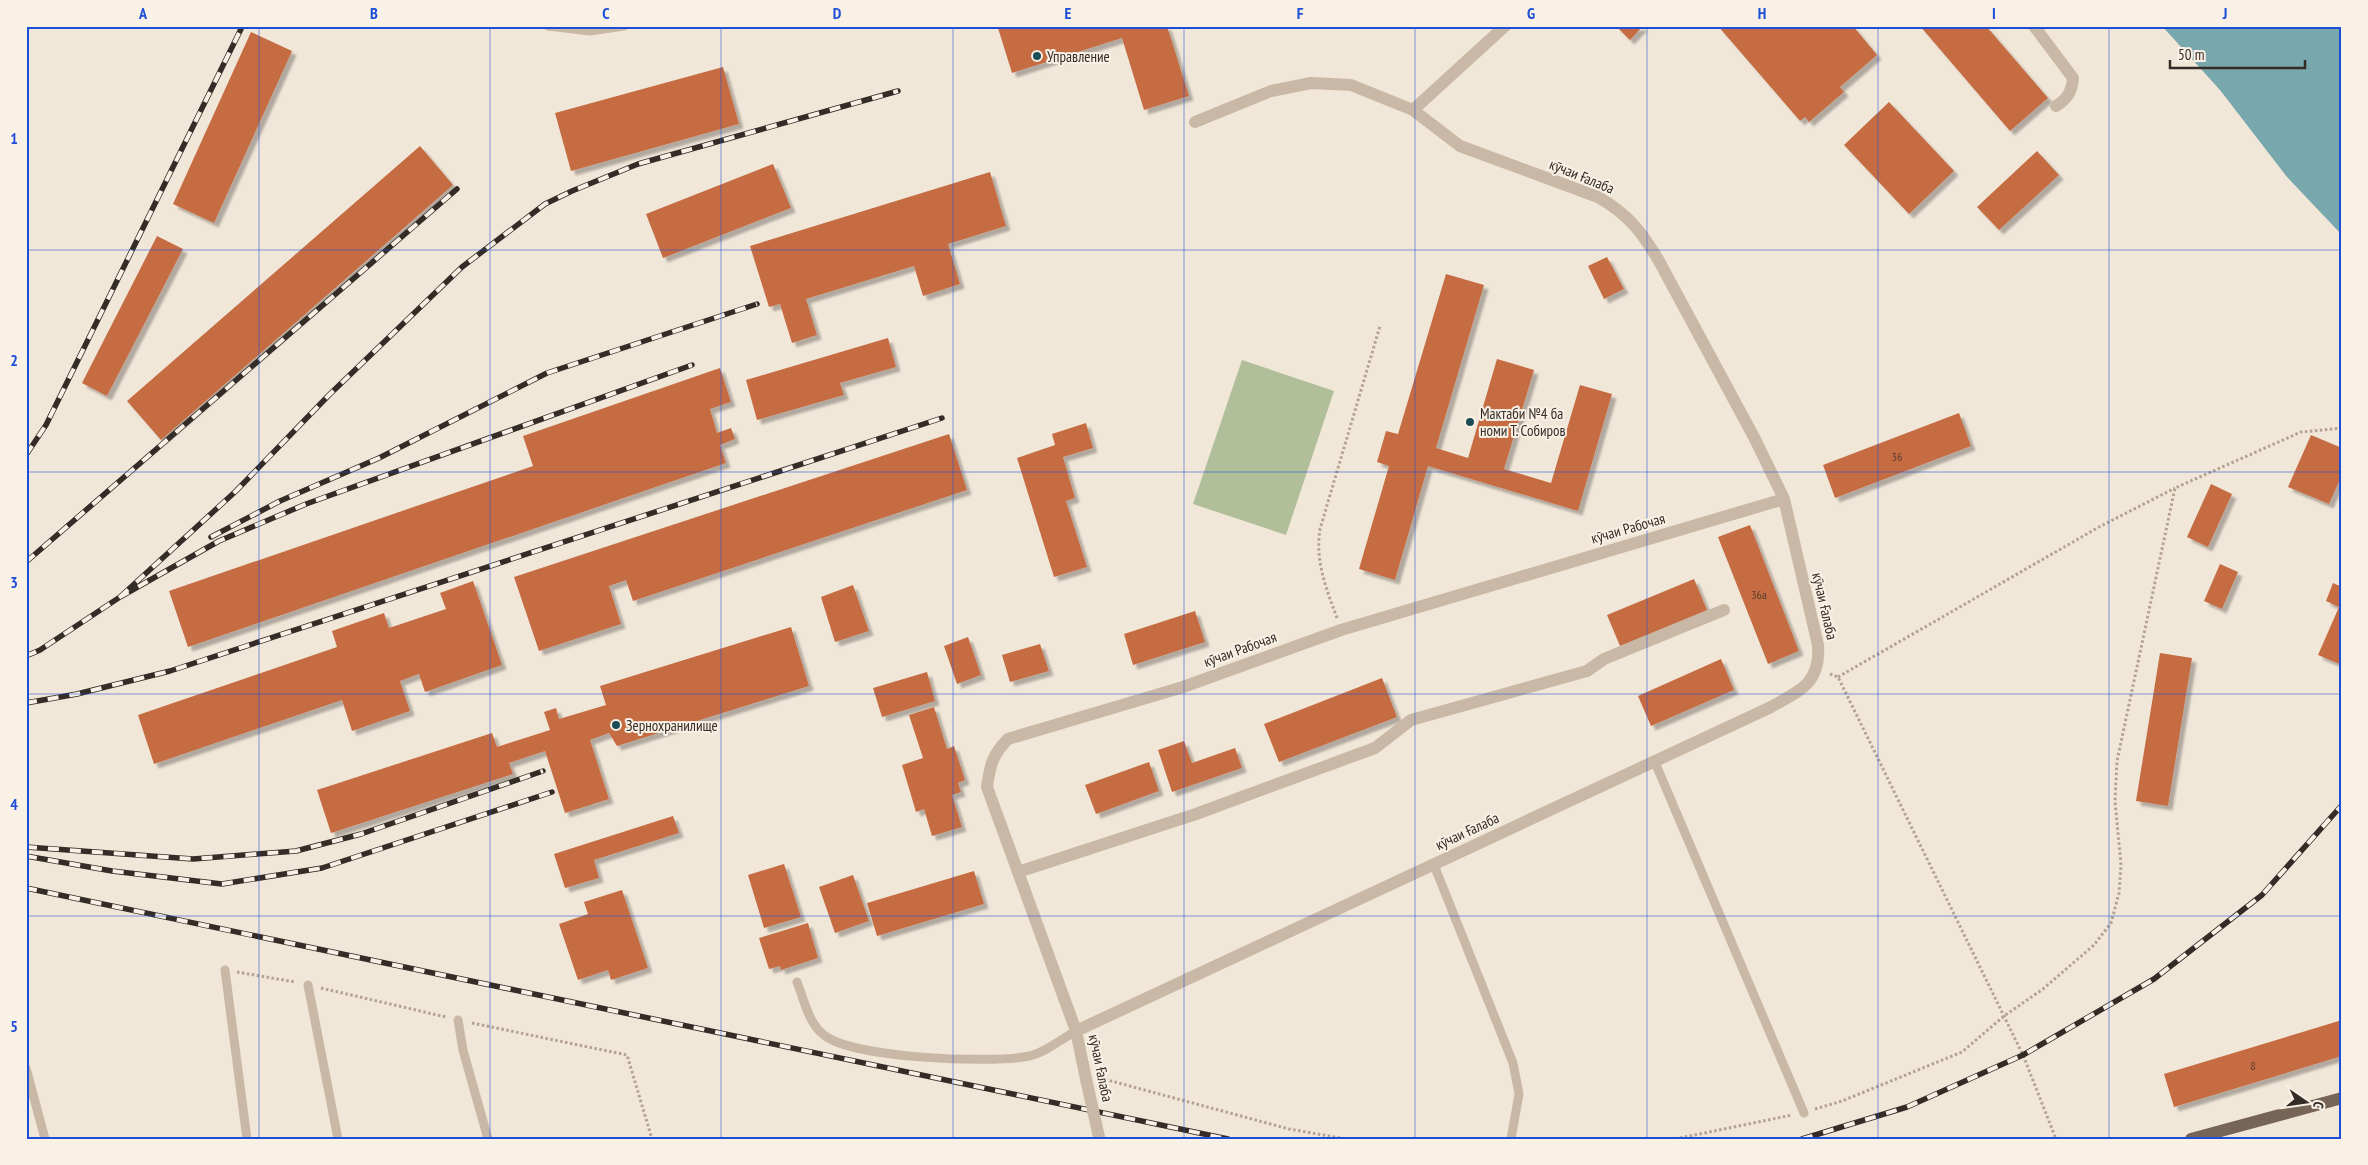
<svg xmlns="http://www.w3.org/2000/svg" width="2368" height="1165" font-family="'PT Sans Narrow',sans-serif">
  <defs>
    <filter id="shadow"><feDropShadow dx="4.5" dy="4.5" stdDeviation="1" flood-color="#0004"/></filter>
  </defs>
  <rect width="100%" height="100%" fill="#f1e7d9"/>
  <!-- green -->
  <path fill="#b0bf99" d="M1242,360L1334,391L1286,535L1193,504Z"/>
  <!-- water -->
  <path fill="#78a7ad" d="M2162,26H2342V235L2287,177L2220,90Z"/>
  <!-- building -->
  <path fill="#c56c43" filter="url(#shadow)" d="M1003,26H1167L1189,96L1144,110L1122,38L1012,73L998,28Z
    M1616,26H1643L1630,40Z
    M1718,26H1853L1877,55L1840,87L1844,92L1809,122L1805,117L1800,121Z
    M1920,26H1986L2048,98L2010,131Z
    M251,32L292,51L214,223L173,204Z
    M723,67L739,124L571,171L555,113Z
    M1889,102L1954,171L1909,214L1844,145Z
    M420,146L453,185L161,440L127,401Z
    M2037,151L2059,175L1999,230L1977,207Z
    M773,164L791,208L663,258L646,214Z
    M990,172L1006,226L948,244L960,284L923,296L914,266L806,299L817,335L792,343L780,304L769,307L750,246Z
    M157,236L183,249L107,396L82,383Z
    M1607,257L1624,289L1604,299L1588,266Z
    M1446,274L1484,285L1436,448L1468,458L1497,359L1534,370L1504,469L1551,483L1580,385L1612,394L1578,511L1428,466L1395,580L1359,569L1389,466L1377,462L1386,431L1398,434Z
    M888,338L896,367L840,383L844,395L757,420L746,380Z
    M720,368L731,402L710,409L717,433L731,428L735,439L720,445L726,463L188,647L169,591L533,466L523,436Z
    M1959,413L1971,446L1835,498L1823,465Z
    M1086,423L1093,448L1063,457L1075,498L1066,501L1087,567L1054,577L1017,458L1055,445L1052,434Z
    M949,434L967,490L633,601L626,580L609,586L621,624L539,651L514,577Z
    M2311,435L2342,448V475L2329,504L2288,487Z
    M2211,484L2232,494L2208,547L2187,537Z
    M1750,525L1799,651L1768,664L1718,537Z
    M2220,564L2238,572L2222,609L2204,601Z
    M1694,579L1707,610L1620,646L1607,615Z
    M473,581L502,665L425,692L419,674L400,681L410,711L352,731L342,700L154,764L138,715L337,647L332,631L384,613L389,628L446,609L440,593Z
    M2333,583L2342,587V665L2318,655L2339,607L2326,601Z
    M853,585L869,631L835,642L821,597Z
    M1195,611L1205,642L1133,665L1124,634Z
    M791,627L809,686L617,746L609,733L590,740L609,799L565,813L545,751L509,763L513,774L331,833L317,790L492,733L497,747L550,730L544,712L556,708L559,719L606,705L600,686Z
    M968,637L981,675L957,684L944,646Z
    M1040,644L1049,671L1010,682L1002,655Z
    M2160,653L2192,658L2168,806L2136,801Z
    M1721,659L1734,690L1651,726L1638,696Z
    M927,672L935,701L882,717L873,688Z
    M1382,678L1397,717L1279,762L1264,724Z
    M934,707L947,749L954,746L965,780L958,783L961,792L952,795L962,827L932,836L924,809L916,812L902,765L923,758L909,715Z
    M1184,741L1192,763L1235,748L1242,768L1172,792L1158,750Z
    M1149,762L1159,791L1096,814L1085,785Z
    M673,816L679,833L594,860L599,878L565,888L554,854Z
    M784,864L801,917L764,928L748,875Z
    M974,871L984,904L877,936L867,903Z
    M853,875L869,921L835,933L819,887Z
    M622,890L648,968L611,980L608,970L578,980L559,924L588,914L584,902Z
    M808,923L818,958L781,970L780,966L769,969L759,938Z
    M2342,1020V1056L2174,1107L2164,1074Z"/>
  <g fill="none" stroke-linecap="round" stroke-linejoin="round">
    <!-- path -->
    <path stroke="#b4a28f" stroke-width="3" stroke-dasharray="2.5 2.5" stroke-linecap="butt" d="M1337,618C1326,588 1315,561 1320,529L1380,326
      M1830,674L1838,677L2023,1055L2056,1139
      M1838,677L2099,527L2175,488
      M237,972L295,982
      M321,988L446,1017
      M472,1023L627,1055L652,1139
      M1100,1078L1289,1129L1346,1139
      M1815,1109L1842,1101L1962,1052L2004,1016L2043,989L2094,945L2111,923L2119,893L2121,865L2115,801L2117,761L2175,488L2301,432L2342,428
      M1675,1139L1792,1115"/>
    <!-- lane -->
    <path stroke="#c9b8a5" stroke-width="9" d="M548,26L590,31L624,26
      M1654,760L1804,1113
      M1434,865L1513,1063L1519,1094L1511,1139
      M225,970L247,1139
      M797,982C804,999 808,1023 824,1035C852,1058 991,1064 1029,1056C1043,1054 1063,1038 1076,1031
      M308,985L338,1139
      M458,1020L463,1050L488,1139
      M26,1068L45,1139"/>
    <!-- street -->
    <path stroke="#c9b8a5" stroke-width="12" d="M2034,26L2073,78C2072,92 2067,99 2056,106
      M1413,110L1505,26
      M1018,872L1196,814L1375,748L1411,720L1587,671L1604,659L1724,610
      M1076,1031L987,787C990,766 992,755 1008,739L1183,687L1341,630L1784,499
      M1086,1079L1076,1031L1769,708C1799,691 1821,684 1818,645L1784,499L1755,439L1659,261C1642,232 1628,214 1598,197L1460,146L1413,110L1351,85L1311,83L1271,91L1195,122"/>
    <!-- primary -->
    <path stroke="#766457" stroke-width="12" d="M2191,1139L2342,1098"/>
    <!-- rail casing -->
    <g stroke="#342c26" stroke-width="5.5">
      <path id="rail" d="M26,455L46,425L241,29
        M211,537L280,501L379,458L547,373L757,304
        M26,562L457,189
        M120,597L236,491L329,395L462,267L545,204L572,191L638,164L898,91
        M26,656L40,650L120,597L219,541L306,504L692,365
        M26,703L77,694L170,671L942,418
        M26,847L193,859L296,851L361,834L543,771
        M26,856L112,871L222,884L322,868L552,792
        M26,888L1228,1139
        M1802,1139L1907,1107L2023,1055L2154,979L2262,895L2342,805"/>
    </g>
    <!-- rail -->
    <use href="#rail" stroke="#f9f1e5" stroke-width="4" stroke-dasharray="11" stroke-linecap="butt"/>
    <!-- street-bridge -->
    <path stroke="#c9b8a5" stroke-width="12" d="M1086,1079L1099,1137"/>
  </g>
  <!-- grid -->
  <path fill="none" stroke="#1d4ed8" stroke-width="1" stroke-opacity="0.55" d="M259,26V1139M490,26V1139M721,26V1139M953,26V1139M1184,26V1139M1415,26V1139M1647,26V1139M1878,26V1139M2109,26V1139M26,250H2342M26,472H2342M26,694H2342M26,916H2342"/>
  <!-- markers -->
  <g fill="#1c4d55" stroke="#f9f1e5" stroke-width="2">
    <circle cx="1037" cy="56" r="5"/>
    <circle cx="1470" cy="422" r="5"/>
    <circle cx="616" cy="725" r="5"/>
  </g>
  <g text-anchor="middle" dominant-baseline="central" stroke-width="4" stroke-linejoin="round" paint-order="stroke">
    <!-- number labels -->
    <g font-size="12" fill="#583c2d">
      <text x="1897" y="456">36</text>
      <text x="1759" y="594">36а</text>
      <text x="2253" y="1065">8</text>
    </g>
    <!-- poi labels -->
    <g font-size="15" fill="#342c26" stroke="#f9f1e5" text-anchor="start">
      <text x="1047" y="56">Управление</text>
      <text x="1480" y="413">Мактаби №4 ба<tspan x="1480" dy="17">номи Т. Собиров</tspan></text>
      <text x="626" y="725">Зернохранилище</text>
    </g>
    <!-- street labels -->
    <g font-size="15" fill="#342c26" stroke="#f9f1e5">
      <text transform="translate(1582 176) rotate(22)">кӯчаи Ғалаба</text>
      <text transform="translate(1628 528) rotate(-16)">кӯчаи Рабочая</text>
      <text transform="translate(1825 606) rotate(77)">кӯчаи Ғалаба</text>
      <text transform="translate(1240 649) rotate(-20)">кӯчаи Рабочая</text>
      <text transform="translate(1467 831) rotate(-25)">кӯчаи Ғалаба</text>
      <text transform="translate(1101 1068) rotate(78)">кӯчаи Ғалаба</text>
    </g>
  </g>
  <!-- border -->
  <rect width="2368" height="1165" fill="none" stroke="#f9f1e5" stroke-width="55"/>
  <!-- north arrow -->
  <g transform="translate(2306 1102) rotate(103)" stroke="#f9f1e5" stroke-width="4" paint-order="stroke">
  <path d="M0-4L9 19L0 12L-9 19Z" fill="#342c26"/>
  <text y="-8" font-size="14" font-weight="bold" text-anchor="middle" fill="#342c26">С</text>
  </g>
  <!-- scale -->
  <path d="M2170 60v8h135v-8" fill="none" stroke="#342c26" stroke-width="2.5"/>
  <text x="2178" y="60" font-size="15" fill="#342c26" stroke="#f9f1e5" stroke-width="4" paint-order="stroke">50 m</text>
  <rect x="28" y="28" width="2312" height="1110" fill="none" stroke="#1d4ed8" stroke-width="2"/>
  <g font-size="16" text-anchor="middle" font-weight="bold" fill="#1d4ed8">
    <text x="143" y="19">A</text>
    <text x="374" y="19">B</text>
    <text x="606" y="19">C</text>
    <text x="837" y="19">D</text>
    <text x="1068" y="19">E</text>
    <text x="1300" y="19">F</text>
    <text x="1531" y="19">G</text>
    <text x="1762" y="19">H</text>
    <text x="1994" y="19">I</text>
    <text x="2225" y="19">J</text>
    <text x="14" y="144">1</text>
    <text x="14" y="366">2</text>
    <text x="14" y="588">3</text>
    <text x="14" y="810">4</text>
    <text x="14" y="1032">5</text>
  </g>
</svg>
